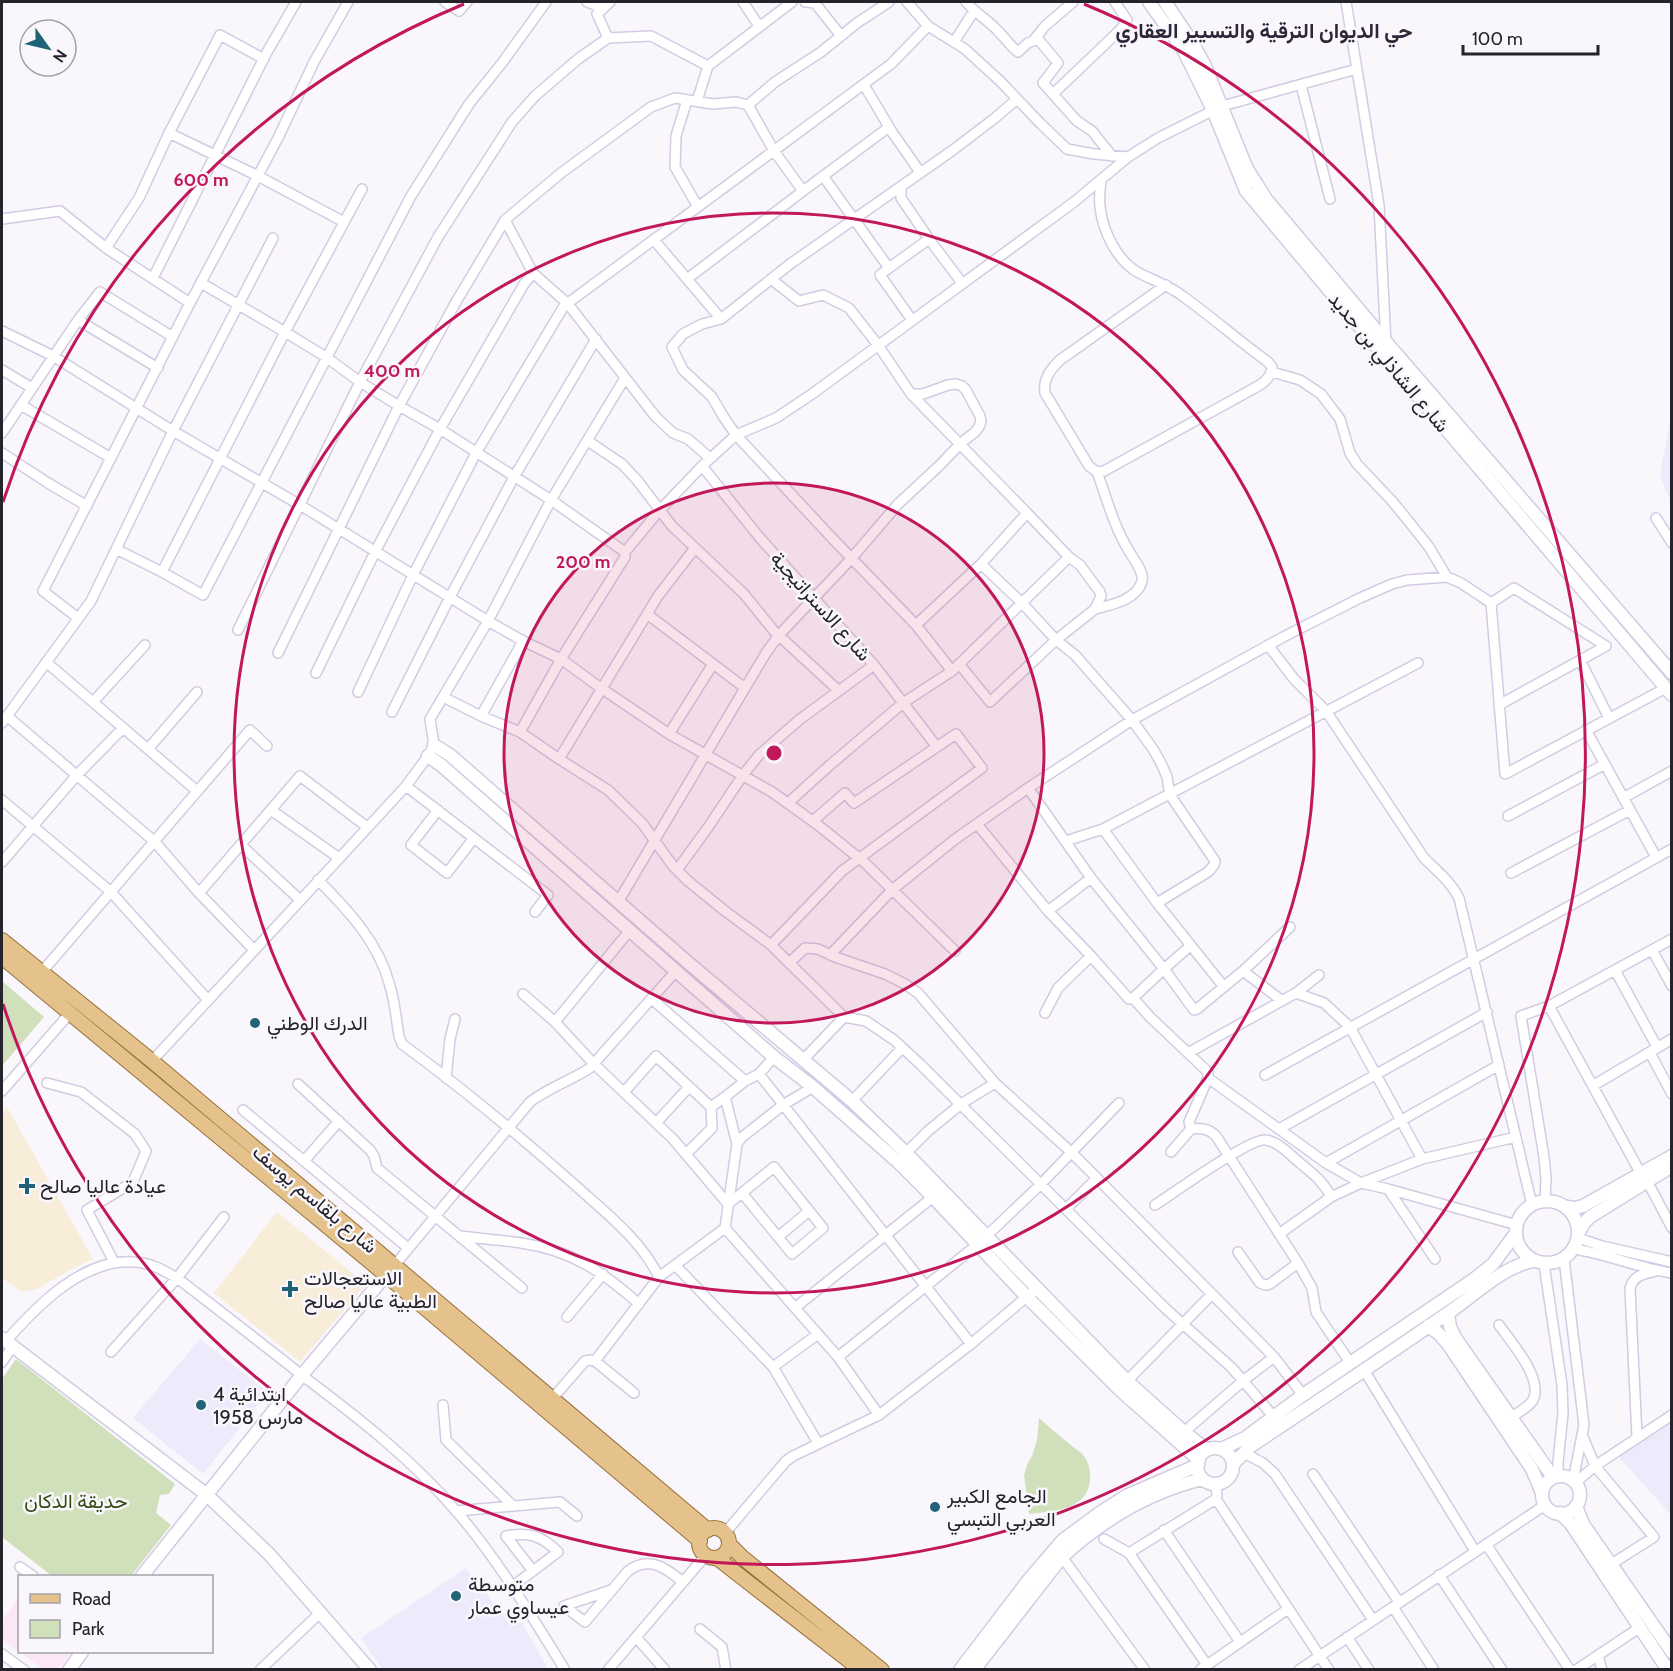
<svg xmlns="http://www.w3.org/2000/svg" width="1673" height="1671" font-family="Cabin,Vazirmatn,sans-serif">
  <rect width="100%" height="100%" fill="#f9f7fc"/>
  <!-- commercial -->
  <path fill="#fbe7f7" d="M19,1596L20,1652H71L58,1669H43L2,1639V1621Z"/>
  <!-- built -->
  <path fill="#eee9fb" d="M1671,416V503L1660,475Z
    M200,1339L268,1392L203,1474L133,1418Z
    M1671,1421V1515L1618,1456Z
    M466,1568L509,1623H522L548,1669H382L361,1638Z"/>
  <!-- medical -->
  <path fill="#f7edd8" d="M7,1107L93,1259L70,1270L37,1289L22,1292L2,1278V1113Z
    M277,1212L366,1284L300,1362L214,1293Z"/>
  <!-- green -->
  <path fill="#cfe0bb" d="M2,981L44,1017L2,1066Z
    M16,1359L175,1484L169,1494L160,1495L156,1513L171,1525L131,1576H52L2,1537V1379Z
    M1039,1418C1050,1428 1061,1437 1072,1446C1075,1449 1080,1451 1083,1455C1089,1462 1091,1472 1090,1481C1086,1511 1053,1511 1029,1514L1024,1475L1027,1465L1032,1456L1037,1440Z"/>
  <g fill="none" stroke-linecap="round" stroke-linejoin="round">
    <!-- street casing -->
    <g stroke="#d3cbe3" stroke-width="12">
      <path id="street" d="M445,2L459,11L467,2
        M587,2L603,8
        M743,2L759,26
        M805,2L815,3L841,36
        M907,2L928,26L965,49L1001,82L1040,123L1067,149L1094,154L1128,157
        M966,2C975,13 988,20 998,31C1005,38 1010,46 1018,52L1028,43L1038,39L1058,63L1043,83L1077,121L1092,131L1112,156
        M1346,2L1379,205L1386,344
        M608,38L651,36L708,66L792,2
        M1033,41L1045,26L1073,2
        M954,42L974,11
        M864,85L892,132L920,172
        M1301,85L1330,199
        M1053,94L1120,30L1127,20L1115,2
        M687,100L676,136L675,167L698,207
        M697,101L708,66
        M169,133L258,176L344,222
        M823,176L889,268L929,239
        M1101,180C1100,189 1099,198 1100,207C1103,232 1117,261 1139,273C1155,281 1170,286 1184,297C1213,318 1239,341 1268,362L1272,367C1271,376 1267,380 1260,385L1104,471L1097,472L1089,466L1045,393C1043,379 1050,370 1060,360L1166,285
        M901,187V198L929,239L962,283
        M803,191L889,127
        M2,219L60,211L106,248L190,303
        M505,220L533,273L568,304L655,416L673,433L688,439L710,458
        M654,240L721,319
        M106,248L139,198L169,133L220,35L264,59
        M889,268L880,275L912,320
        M153,278L266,54L296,2
        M687,279L803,191L774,151L748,105
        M771,279L799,301L823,295L849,308L878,345L911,394L1027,513L981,564L1022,603L1056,640L1075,655L1132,720L1153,749L1162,765L1167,777L1170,795L1215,861L1214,865L1208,872L1157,903
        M201,283L285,332L326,357L360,382L399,406L440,429L551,500L625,552V557L561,659L520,732
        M78,320L158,368
        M2,331L53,356L173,431L300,505L488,621L523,641L561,659L598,686L669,734L772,792L818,825L865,863L955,951
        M2,370L32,388
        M1272,372L1300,380L1321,394L1340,419L1350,453L1357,464L1392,501L1410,523L1429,547L1447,577
        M21,405L111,458
        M2,433L78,320L100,292L173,337
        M588,441L622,464L637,480L672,526L744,594L774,631L839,691
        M2,453L48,483L87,506
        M702,466L760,538L874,665L937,747
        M1027,513L1069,557
        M1656,518L1672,543
        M116,549L162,572L203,595L411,196L469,104L502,63L546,2
        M625,552L659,511L702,466L736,435L776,418L812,394L1074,202L1128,157L1158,138L1222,106L1357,69
        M162,572L285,332L362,189
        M1491,603L1505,774L1666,688
        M1491,603L1514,588L1606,646L1499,705
        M1095,609C1111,605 1137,600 1142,581C1144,571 1134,560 1129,551C1114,527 1107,499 1097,472
        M647,614L745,688
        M78,618L43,591L190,303L278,138L314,62L348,2
        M916,625L981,564
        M238,630L360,382L438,237L512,122L535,96L578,59L608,38L597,14L610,2
        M1268,645L1294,679L1326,711L1424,858C1437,871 1451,882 1459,898L1532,1205
        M278,653L399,406L456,302L505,220L561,173L651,107L675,98L713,104L736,102L748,105L775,82L821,52L857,23L889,2
        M1580,660L1609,718
        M46,662L197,791
        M952,671L916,625L833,539L736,435L723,416L712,397L683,370L672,347L683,334L702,324L721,319L790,264L953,150L995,118L1017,99
        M316,673L375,552L440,429L524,284L533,273
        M358,692L413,575L476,453L564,306L891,64L928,26
        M443,697L481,716L520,732L559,759L608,790L642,823L673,866L688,881L725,911L771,945L844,1017L866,1021L894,1040L920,1064L1166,1309L1232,1368L1274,1417
        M93,702L145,645
        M392,712L450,597L514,477L596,339
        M7,716L154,841L199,893L254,950
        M481,716L523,641
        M2,723L91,601L173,431L273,238
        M1586,730L1656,857
        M669,734L713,664
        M148,749L197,692
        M559,759L658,596L695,548
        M406,786L548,895L535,912
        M1623,798L1672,771
        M2,800L111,892L208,1000
        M788,803L830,765L903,703L952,671L1069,557L1080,565L1100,592L1101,596L1095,609L1056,640L990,702L960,665
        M271,810L339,858
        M438,810L411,845L447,873L474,838
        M1508,816L1605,764
        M977,824L1048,911L1091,956L1129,999L1133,998L1164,969L1091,878L1028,788
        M1066,841L1103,829
        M241,845L300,900
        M2,862L77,775L123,728
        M677,870L709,826L743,775L759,755L799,720L874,665
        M1511,873L1630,810
        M318,880C349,911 379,943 390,986C395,1002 396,1019 399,1036L402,1044C462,1088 520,1136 576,1186C606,1213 641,1240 659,1277
        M199,893L300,776L367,827
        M618,902L745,688L766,653L779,635L851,559L898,504L940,465L961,443L975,432L979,427L981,421L980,416L966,390L962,386L956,384L948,385L923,394H911
        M1048,911L1091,878
        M771,945L842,871L982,768L956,734L854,803L845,793L813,821
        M1190,946L1164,969L1194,1010L1197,1009L1243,971
        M1652,950L1672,986
        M830,955L892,890L954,840L1028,788L1132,720L1287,635L1360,598L1392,584L1407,580L1447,577L1461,583L1491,603
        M789,963L805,948L818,949L835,957L885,974L905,984L918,993L995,1083L961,1104L928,1131L906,1153
        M1615,970L1657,1047
        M41,973L250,730L267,746
        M1224,987L1157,903L1103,829L1418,663
        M1296,993L1324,1003L1350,1027L1422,1159
        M523,994L555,1022L594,1064L673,1139L728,1204L742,1193
        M1133,998L1150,1017L1208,1072V1078L1189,1122L1191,1129
        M652,999L745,1081
        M1281,1000L1243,971L1290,927
        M1549,1006L1641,1174
        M1045,1013L1058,988L1091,956
        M555,1022L630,930
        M1188,1053L1296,993L1319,975
        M1650,1053L1672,1094
        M803,1060L844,1017
        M152,1061L406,786L428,756L434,745L430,719L488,621L551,500L625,378
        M759,1074L971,1344
        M1265,1075L1672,849
        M446,1078L450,1039L455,1019
        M1208,1078L1326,1163L1361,1183L1388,1189
        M47,1083L81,1092L135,1134L146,1151L133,1182L87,1210L114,1262
        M995,1083L1071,1152L1212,1294L1274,1357L1303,1395
        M298,1084L370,1150L374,1156L377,1168L522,1288
        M1594,1085L1672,1039
        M2,1091L70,1013
        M624,1092L656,1056L711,1107L725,1097
        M852,1101L902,1048
        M243,1110L408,1248
        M656,1123L689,1087
        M1279,1129L1487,1012
        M737,1144L725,1097L745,1081L759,1074L774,1057
        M1171,1152L1191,1129C1201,1128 1208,1128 1216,1136L1298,1263L1312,1288L1316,1312L1351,1364
        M686,1154L712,1128L711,1107
        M304,1161L339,1121
        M1326,1163L1499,1065
        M774,1167L823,1228L792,1254L742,1193Z
        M1647,1181L1672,1228
        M1331,1197L1361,1183L1422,1159L1516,1137
        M1545,1201L1546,1178L1544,1157L1521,1016L1549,1006L1672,939
        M1155,1205C1172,1194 1251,1137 1266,1140C1279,1142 1290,1155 1300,1163C1313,1174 1324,1182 1331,1197L1279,1234
        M1066,1209L1097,1178
        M725,1228L838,1357L879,1415
        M461,1236C481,1239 501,1240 521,1243C571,1250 602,1271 639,1304
        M778,1237L809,1211
        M1578,1238L1602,1246L1672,1262
        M1574,1249C1608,1254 1638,1268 1672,1273
        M1238,1252L1260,1283L1265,1285L1270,1284L1298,1263
        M1435,1259L1388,1189L1517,1225
        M1564,1259L1584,1425L1573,1481
        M1544,1264L1562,1385L1563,1413L1558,1462V1476
        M675,1265L773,1367L818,1443
        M394,1266L530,1102C548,1088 570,1081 590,1068L675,972
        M796,1307L933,1197
        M567,1317L603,1274
        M1499,1325C1511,1342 1544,1379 1533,1400C1529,1407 1517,1413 1511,1418
        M6,1341C37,1306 82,1259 133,1262C149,1262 163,1270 177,1278C219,1310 261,1343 303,1376C357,1417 412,1459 457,1512C498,1560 531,1615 565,1670
        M111,1352L177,1278L224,1217
        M838,1357L978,1244L1040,1185L1119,1103
        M595,1361L659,1277L725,1228L737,1144L741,1138L783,1105L813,1087
        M2,1362L13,1346
        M773,1367L818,1334
        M1364,1370L1475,1551
        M1127,1381L1212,1294
        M552,1399L585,1361L589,1360L595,1361L634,1393
        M443,1405L446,1440L513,1506
        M1184,1432L1244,1380L1274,1357
        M1583,1437L1595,1466L1654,1537L1610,1565
        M1637,1437L1630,1288C1634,1275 1644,1274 1656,1271
        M1244,1453L1263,1463L1275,1474L1373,1620
        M1313,1474L1399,1602
        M1575,1483L1595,1466L1672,1415
        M1216,1499L1329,1670
        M456,1511L560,1502L577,1516
        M1164,1530L1240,1642
        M725,1533L786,1461L793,1456L879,1415L971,1344L1036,1289
        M1104,1539L1129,1553L1207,1665
        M1486,1544L1570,1670
        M1129,1553L1216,1499L1217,1495L1216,1484
        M1062,1557L1145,1670
        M20,1567L33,1576
        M1439,1575L1502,1670
        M513,1586L558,1552C541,1535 529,1532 506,1536L533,1571
        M611,1590L564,1606L585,1622L628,1571C649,1555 666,1568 683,1582
        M1393,1607L1434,1670
        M700,1629L722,1647L726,1670
        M636,1637L665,1670
        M1347,1637L1369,1670
        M2,1654L24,1670
        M1598,1655L1602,1670
        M260,1670L321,1612
        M608,1670L706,1555
        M1200,1670L1288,1609
        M1299,1670L1545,1505
        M1576,1670L1639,1628"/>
    </g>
    <!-- secondary casing -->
    <g stroke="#d3cbe3" stroke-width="15">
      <path id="secondary" d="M1149,2L1183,49L1213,110L1246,191L1422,401L1672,695
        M1165,2L1190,39L1205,66L1247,169L1266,199L1387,343L1672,673
        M434,745L450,755L685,960L852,1101L906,1153L1127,1381L1184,1432L1207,1450
        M428,756L441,765L774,1057L813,1087L897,1161L933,1197L1027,1297L1120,1390L1199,1460
        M1516 1232a31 31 0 1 1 62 0a31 31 0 1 1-62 0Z
        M1567,1207L1575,1208L1583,1206L1672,1156
        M1579,1232L1584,1223L1590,1217L1672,1166
        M1448,1313L1450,1327L1456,1339L1553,1477
        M1428,1326L1438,1333L1448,1344L1532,1469L1542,1493
        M2,1338L207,1495L269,1554L370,1670
        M1197 1466a18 18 0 1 1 36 0a18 18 0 1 1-36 0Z
        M1221,1449L1245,1438L1303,1395L1473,1280L1493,1264L1516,1233
        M1233,1464L1251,1446C1317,1402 1383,1358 1448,1313C1475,1295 1500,1268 1533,1261
        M1542 1495a19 19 0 1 1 38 0a19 19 0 1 1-38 0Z
        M1576,1506L1583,1524L1672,1652
        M1560,1513L1571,1524L1668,1670
        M142,1576L302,1375L391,1269
        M69,1670L82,1652
        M960,1670L1027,1582L1063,1540L1101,1512L1126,1496L1198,1465
        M974,1670L1062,1557C1102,1520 1150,1492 1202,1479"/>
    </g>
    <!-- primary casing -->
    <g stroke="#967038" stroke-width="16">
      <path id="primary" d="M2,940L152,1061L708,1530
        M2,957L386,1275L700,1541
        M699 1543a15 15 0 1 1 30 0a15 15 0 1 1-30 0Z
        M729,1544L742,1557L882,1670
        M717,1558L861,1670"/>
    </g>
    <!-- street -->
    <use href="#street" stroke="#fff" stroke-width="9"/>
    <!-- secondary -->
    <use href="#secondary" stroke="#fff" stroke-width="12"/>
    <!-- primary -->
    <use href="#primary" stroke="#e5c28c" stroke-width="14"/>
  </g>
  <!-- distance rings -->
  <circle cx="774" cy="753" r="270" fill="#c2185b" fill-opacity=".12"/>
  <g fill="none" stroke="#c2185b" stroke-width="3">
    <circle cx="774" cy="753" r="270"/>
    <circle cx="774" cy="753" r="540"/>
    <path d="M3 502A811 811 0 0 1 464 4M1084 4A811 811 0 1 1 3 1004"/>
  </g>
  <!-- markers -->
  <g fill="#216376" stroke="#f9f7fc" stroke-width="2">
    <circle cx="255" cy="1023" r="6"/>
    <path d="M24 1177h6v6h6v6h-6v6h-6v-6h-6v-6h6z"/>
    <path d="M287 1280h6v6h6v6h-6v6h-6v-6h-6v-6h6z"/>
    <circle cx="201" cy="1405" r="6"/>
    <circle cx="935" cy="1507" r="6"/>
    <circle cx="456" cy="1596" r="6"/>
  </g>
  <g text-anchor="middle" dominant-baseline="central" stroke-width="5" stroke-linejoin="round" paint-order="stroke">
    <!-- street labels -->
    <g font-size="20" fill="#25232b" stroke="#f9f7fc">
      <text transform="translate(1389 362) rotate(50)">شارع الشاذلي بن جديد</text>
      <text transform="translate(821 606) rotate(48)">شارع الاستراتيجية</text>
      <text transform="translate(315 1199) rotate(40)">شارع بلقاسم يوسف</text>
    </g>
    <!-- poi labels -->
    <g font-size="20" fill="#25232b" stroke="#f9f7fc" text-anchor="start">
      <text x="267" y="1023">الدرك الوطني</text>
      <text x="40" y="1186">عيادة عاليا صالح</text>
      <text x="304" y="1278">الاستعجالات<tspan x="304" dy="23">الطبية عاليا صالح</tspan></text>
      <text x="213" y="1394">ابتدائية 4<tspan x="213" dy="23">مارس 1958</tspan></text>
      <text x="947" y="1496">الجامع الكبير<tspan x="947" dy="23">العربي التبسي</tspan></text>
      <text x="468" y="1584">متوسطة<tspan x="468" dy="23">عيساوي عمار</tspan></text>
    </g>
    <!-- park labels -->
    <g font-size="20" fill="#364b13" stroke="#f9f7fc">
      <text x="76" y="1501">حديقة الدكان</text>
    </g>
    <!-- neighbourhood labels -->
    <g font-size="21" font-weight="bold" fill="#2d2739" stroke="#f9f7fc">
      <text x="1264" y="30">حي الديوان الترقية والتسيير العقاري</text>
    </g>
  </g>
  <circle cx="774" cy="753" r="9" fill="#c2185b" stroke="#f9f7fc" stroke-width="3"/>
  <g font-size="18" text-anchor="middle" font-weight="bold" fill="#c2185b" stroke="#f9f7fc" stroke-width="5" stroke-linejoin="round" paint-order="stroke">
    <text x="201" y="186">600 m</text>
    <text x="392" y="377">400 m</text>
    <text x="583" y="568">200 m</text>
  </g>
  <!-- border -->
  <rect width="1673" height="1671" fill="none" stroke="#25232b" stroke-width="6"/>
  <!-- legend -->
  <rect x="18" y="1575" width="195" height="78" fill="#f9f7fc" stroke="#a4a2a8" stroke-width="1.5"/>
  <rect x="30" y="1594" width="30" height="9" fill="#e5c28c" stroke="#a4a2a8" stroke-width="1.5"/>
  <text x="72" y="1605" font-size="18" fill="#25232b">Road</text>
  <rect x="30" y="1620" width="30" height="18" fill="#cfe0bb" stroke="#a4a2a8" stroke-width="1.5"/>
  <text x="72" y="1635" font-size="18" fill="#25232b">Park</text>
  <!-- north arrow -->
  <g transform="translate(48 48) rotate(124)"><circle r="28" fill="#f9f7fc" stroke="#a4a2a8" stroke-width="1.5"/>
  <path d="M0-4.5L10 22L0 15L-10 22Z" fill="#216376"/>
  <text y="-9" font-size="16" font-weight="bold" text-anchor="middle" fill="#25232b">N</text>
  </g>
  <!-- scale -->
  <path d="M1463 45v9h135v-9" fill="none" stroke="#25232b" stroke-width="3"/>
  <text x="1472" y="45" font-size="18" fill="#25232b" stroke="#f9f7fc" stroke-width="4.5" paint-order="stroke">100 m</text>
</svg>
